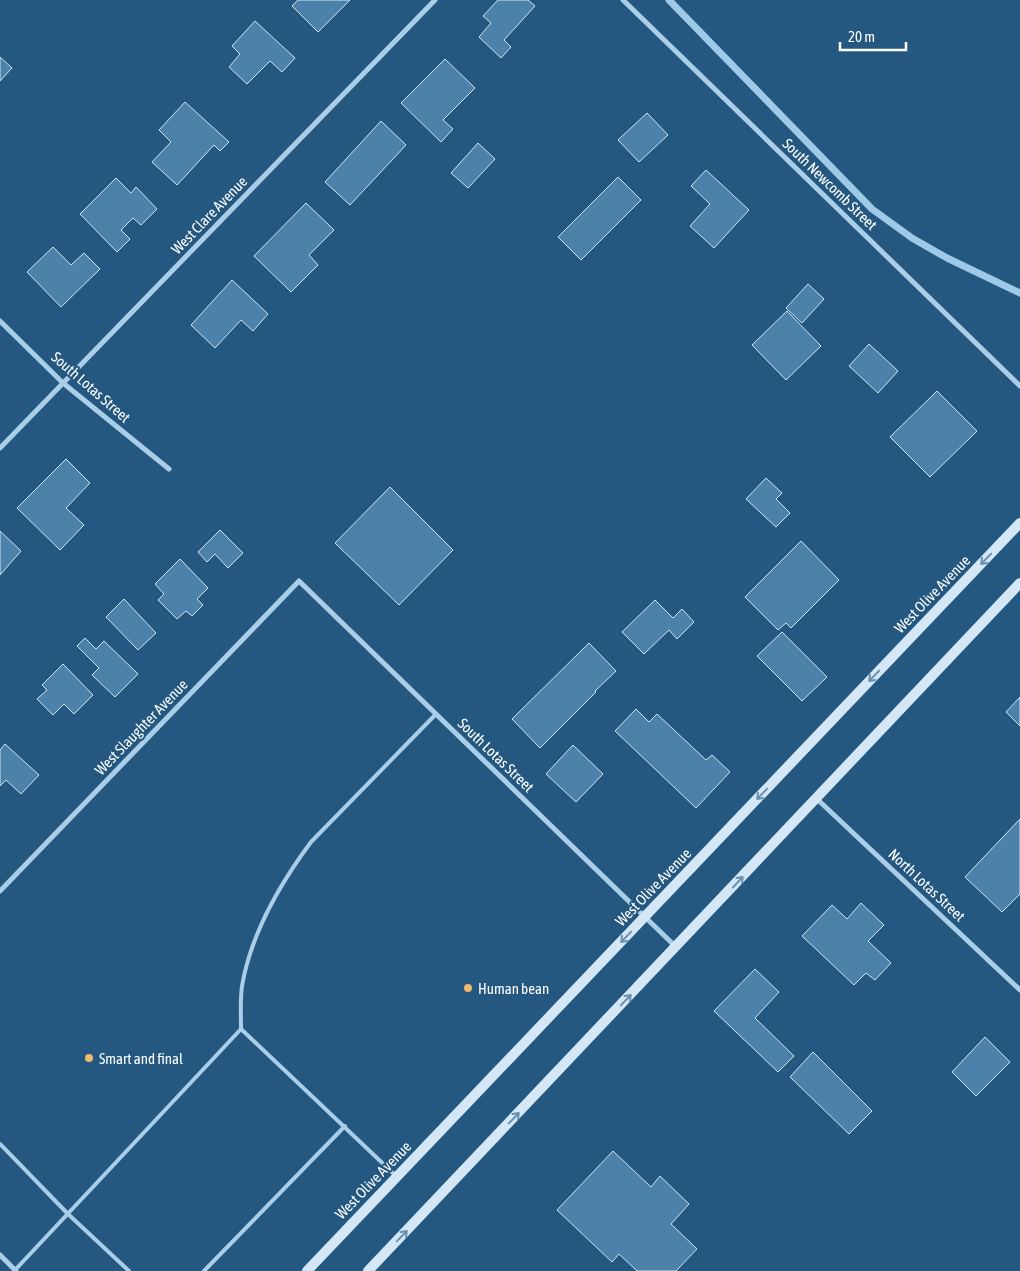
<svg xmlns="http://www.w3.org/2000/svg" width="1020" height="1271" font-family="'Asap Condensed',sans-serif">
  <rect width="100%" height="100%" fill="#245880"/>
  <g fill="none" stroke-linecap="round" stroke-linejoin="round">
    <!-- stream -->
    <path stroke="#9ecae7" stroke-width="7" d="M669,0L872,209L912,238L947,258L1020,293"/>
  </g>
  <!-- building -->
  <path fill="#4c82a9" stroke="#cde5f5" d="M298,0H350L318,32L292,6Z
    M498,0H528L535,6L504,40L511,47L501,58L479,37L491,23L483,16Z
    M255,21L295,58L282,72L270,61L247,84L229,67L240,54L232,46Z
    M0,57L12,68L0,81Z
    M445,59L475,88L443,120L453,129L441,142L401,103Z
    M185,102L229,142L220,151L214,145L177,185L152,162L171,142L159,130Z
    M647,113L668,135L639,162L618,140Z
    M381,121L406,145L350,205L325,182Z
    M478,143L495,159L468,188L451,173Z
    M706,170L749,210L714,248L690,226L710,204L691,186Z
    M618,177L641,200L581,260L558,237Z
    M116,178L131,193L136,187L157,209L141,225L133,218L121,230L130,239L117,252L80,214Z
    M306,203L334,230L309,255L318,265L291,292L254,256Z
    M53,247L71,265L84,253L100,269L61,307L27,272Z
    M232,280L268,314L253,331L241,320L215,348L191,325Z
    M808,284L824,299L802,323L786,308Z
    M787,311L821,346L786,380L752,345Z
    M869,344L898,371L878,393L849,366Z
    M937,391L977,431L930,477L890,437Z
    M66,459L90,483L66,508L84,525L60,550L17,508Z
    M766,478L782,493L776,499L790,513L776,527L746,499Z
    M390,487L453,550L399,605L335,543Z
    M220,530L243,553L228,568L215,554L207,562L198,552Z
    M0,531L21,551L0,575Z
    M801,541L839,580L791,628L786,623L778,630L745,597Z
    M180,559L208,588L197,599L203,605L192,616L186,611L177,619L158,600L164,594L155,584Z
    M124,599L156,633L138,650L106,617Z
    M655,600L673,618L682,609L694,622L677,639L669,630L644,654L622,632Z
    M782,632L827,677L802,701L757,656Z
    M85,638L96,649L104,641L138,674L115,697L92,675L99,668L77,646Z
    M589,643L616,671L595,691L596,692L540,748L512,719Z
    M63,664L93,695L74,714L64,704L53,715L37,699L47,690L42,685Z
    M1020,697V726L1006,712Z
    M636,709L649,722L657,714L706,760L712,755L730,772L696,808L615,731Z
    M5,744L39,775L21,794L6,780L0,786V750Z
    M573,745L603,774L576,802L546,774Z
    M1020,819V894L1002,912L965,877Z
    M861,903L884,925L868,941L891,963L875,980L866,973L854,985L802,936L832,905L847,919Z
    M755,969L779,992L755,1018L794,1056L778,1072L714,1011Z
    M985,1037L1010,1062L976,1096L952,1072Z
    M813,1052L872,1111L849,1134L790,1077Z
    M613,1151L651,1187L660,1176L689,1204L671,1224L697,1249L676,1271H637L619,1254L612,1262L557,1210Z"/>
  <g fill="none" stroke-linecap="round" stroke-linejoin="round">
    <!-- lane -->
    <path stroke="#aacee7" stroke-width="4" d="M241,1029L395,1175
      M0,1144L68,1214L129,1271
      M15,1270L241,1029C241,1015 240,1000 242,986C251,933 279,885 311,842L436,714
      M204,1271L345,1126"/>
    <!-- street -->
    <path stroke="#aacee7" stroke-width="5" d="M623,0L1020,386
      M0,321L63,383L169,469
      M0,448L435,0
      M817,799L1020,990
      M0,891L299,581L676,947
      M0,1255L16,1271"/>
    <!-- secondary -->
    <path stroke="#d4e7f6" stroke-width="10" d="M307,1271L1020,523
      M368,1271L1020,583"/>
  </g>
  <!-- one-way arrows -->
  <defs><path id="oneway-shaft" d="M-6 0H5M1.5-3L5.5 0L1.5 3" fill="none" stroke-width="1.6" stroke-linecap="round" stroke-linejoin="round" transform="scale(1.25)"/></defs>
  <g stroke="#6a91af">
    <use href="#oneway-shaft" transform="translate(986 559) rotate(134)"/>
    <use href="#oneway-shaft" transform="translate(874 676) rotate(134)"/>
    <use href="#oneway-shaft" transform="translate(762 794) rotate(134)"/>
    <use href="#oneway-shaft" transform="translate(738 882) rotate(-47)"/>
    <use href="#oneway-shaft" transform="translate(626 937) rotate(134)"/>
    <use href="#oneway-shaft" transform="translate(626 1000) rotate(-46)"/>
    <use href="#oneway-shaft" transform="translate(514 1118) rotate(-46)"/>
    <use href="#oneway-shaft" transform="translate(402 1236) rotate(-46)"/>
  </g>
  <!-- markers -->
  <g fill="#f1b96d" stroke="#245880" stroke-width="2">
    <circle cx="468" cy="988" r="5"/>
    <circle cx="89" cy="1058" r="5"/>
  </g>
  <g text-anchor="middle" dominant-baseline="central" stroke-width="4" stroke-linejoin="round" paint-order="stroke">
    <!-- street labels -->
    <g font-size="15" fill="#fff" stroke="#245880">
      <text transform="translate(830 184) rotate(44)">South Newcomb Street</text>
      <text transform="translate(209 215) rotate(-46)">West Clare Avenue</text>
      <text transform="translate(91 387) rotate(41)">South Lotas Street</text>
      <text transform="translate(932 594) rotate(-46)">West Olive Avenue</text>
      <text transform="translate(141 727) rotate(-46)">West Slaughter Avenue</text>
      <text transform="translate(496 755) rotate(44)">South Lotas Street</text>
      <text transform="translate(927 885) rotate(43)">North Lotas Street</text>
      <text transform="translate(653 887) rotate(-46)">West Olive Avenue</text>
      <text transform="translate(373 1180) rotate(-46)">West Olive Avenue</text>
    </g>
    <!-- poi labels -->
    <g font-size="15" fill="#fff" stroke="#245880" text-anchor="start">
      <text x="478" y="988">Human bean</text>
      <text x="99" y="1058">Smart and final</text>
    </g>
  </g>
  <!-- scale -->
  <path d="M840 42v8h66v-8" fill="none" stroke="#ffffff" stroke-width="2.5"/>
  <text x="848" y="42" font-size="15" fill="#ffffff" stroke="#245880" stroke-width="4" paint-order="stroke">20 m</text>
</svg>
